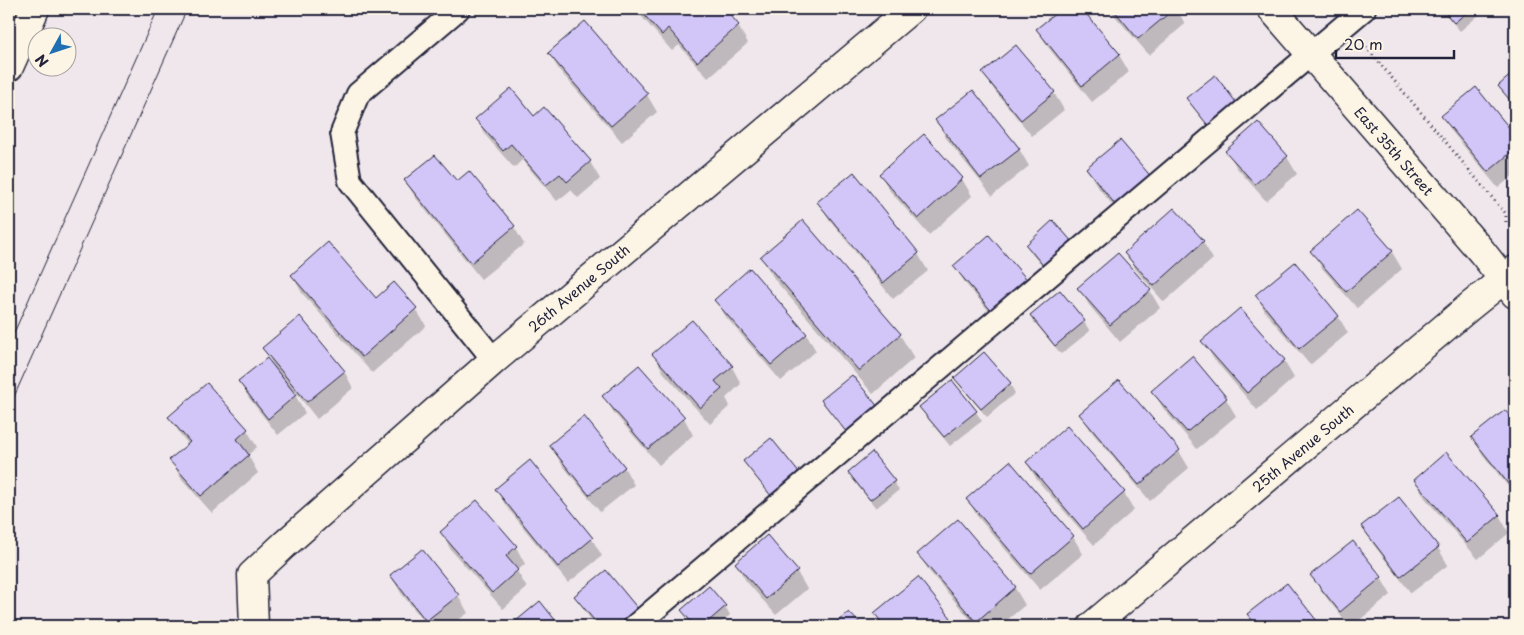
<svg xmlns="http://www.w3.org/2000/svg" width="1524" height="635" font-family="'Playpen Sans',sans-serif">
  <rect width="100%" height="100%" fill="#efe7eb"/>
  <filter id="ink" filterUnits="userSpaceOnUse"><feTurbulence type="fractalNoise" baseFrequency=".02" numOctaves="2"/><feDisplacementMap in="SourceGraphic" scale="10" xChannelSelector="R" yChannelSelector="G"/><feConvolveMatrix kernelMatrix="1 2 1 2 8 2 1 2 1" color-interpolation-filters="sRGB"/></filter>
  <g filter="url(#ink)">
    <!-- shadow -->
    <path fill="#0003" d="M635,9H723L738,26L748,43L708,78L679,45L672,51Z
      M785,9H800L791,16Z
      M1063,9H1081L1119,55L1129,72L1092,102L1048,47L1038,30Z
      M1109,9H1177L1185,24L1149,55Z
      M1441,9H1484L1485,10L1460,31Z
      M549,53L647,95L657,112L622,142L559,70Z
      M984,73L1054,93L1064,110L1032,136L994,90Z
      M1515,73V110L1500,86Z
      M1475,89L1515,136V174L1498,188L1453,133L1443,116Z
      M544,109L590,162L600,179L578,198L571,190L557,201L522,160L514,168L486,136L477,119L534,118Z
      M937,121L1019,149L1029,166L992,196L946,138Z
      M924,136L962,179L972,196L929,235L890,191L880,174Z
      M1227,151L1287,157L1297,174L1266,201L1237,168Z
      M1087,169L1152,179L1162,197L1128,224L1097,186Z
      M469,173L514,227L524,244L481,279L415,197L405,180L457,183Z
      M819,202L918,254L928,271L893,299L829,219Z
      M802,222L900,335L914,358L873,394L775,280L761,257Z
      M1053,222L1052,277L1032,254L1027,245Z
      M1203,242L1213,259L1164,302L1136,270L1126,253Z
      M1312,251L1392,252L1402,269L1357,308L1322,268Z
      M955,266L1029,284L1039,301L1005,330L965,283Z
      M292,275L376,300L394,284L416,309L426,326L372,373L302,293Z
      M1079,288L1150,291L1160,308L1120,342L1089,305Z
      M1060,292L1084,322L1090,331L1061,354L1036,324L1031,316Z
      M1257,295L1338,316L1348,333L1310,365L1266,313Z
      M716,300L806,334L816,351L781,381L726,317Z
      M1240,310L1284,361L1294,378L1257,410L1213,358L1203,341Z
      M264,348L344,371L353,388L317,419L294,390L293,391L305,413L278,435L249,398L239,381L274,367Z
      M654,354L732,367L741,384L726,398L730,406L710,424L663,372Z
      M1192,358L1226,399L1236,416L1197,449L1163,408L1153,391Z
      M955,378L1010,384L1015,393L987,417L961,387Z
      M952,382L976,412L982,421L950,446L926,416L921,407Z
      M207,385L247,430L257,447L248,455L258,473L212,513L181,478L171,461L189,445L180,434L170,417Z
      M604,396L684,418L693,435L659,465L614,413Z
      M1505,412L1515,425V495L1483,455L1473,438Z
      M1081,414L1179,451L1189,468L1150,501L1091,431Z
      M1067,427L1124,493L1134,510L1094,545L1037,480L1027,463Z
      M551,446L624,467L634,485L600,512L561,463Z
      M849,472L894,482L899,490L876,508L854,481Z
      M1415,480L1499,515L1509,533L1478,559L1425,498Z
      M496,489L592,539L602,556L568,583L506,506Z
      M968,499L1073,537L1083,554L1040,590L977,516Z
      M958,521L1015,588L1025,605L1000,626H976L929,571L919,554Z
      M1363,527L1438,548L1448,565L1411,593L1373,544Z
      M441,533L516,547L525,564L517,571L527,588L503,609L451,550Z
      M767,537L797,572L807,589L776,615L746,581L736,564Z
      M1353,542L1381,578L1391,595L1352,626H1349L1322,592L1312,575Z
      M391,576L458,595L468,613L450,626H428L401,593Z
      M1286,585L1319,626H1256L1249,614Z
      M576,596L647,626H596L586,613Z
      M725,606L730,615L718,626H694L682,611Z
      M876,613L950,619L954,626H883Z"/>
    <!-- building -->
    <path fill="#d2c6f8" stroke="#22223b" d="M639,9H725L739,25L697,62L668,28L662,35Z
      M1061,9H1082L1120,54L1082,86L1036,29Z
      M1113,9H1174L1138,39Z
      M1442,9H1471L1454,23Z
      M585,21L648,94L611,126L548,53Z
      M1016,45L1055,92L1021,120L982,73Z
      M1515,71V106L1498,86Z
      M1215,75L1239,106L1210,128L1186,98Z
      M1476,87L1515,135V149L1488,172L1441,116Z
      M511,88L534,116L544,107L591,161L567,182L560,174L546,185L511,144L503,151L475,119Z
      M973,90L1020,149L981,179L935,120Z
      M1258,122L1288,156L1255,184L1225,151Z
      M924,134L963,178L918,219L879,174Z
      M1120,140L1153,179L1118,208L1086,168Z
      M435,155L457,181L469,171L515,226L471,263L404,180Z
      M854,172L919,253L883,283L817,202Z
      M1174,208L1204,241L1154,286L1124,253Z
      M1357,210L1393,251L1346,292L1310,251Z
      M803,220L901,334L859,371L760,257Z
      M1053,220L1074,244L1046,269L1026,245Z
      M989,235L1030,283L994,314L953,266Z
      M328,242L376,298L394,282L417,308L362,357L291,275Z
      M1118,253L1151,290L1110,325L1077,288Z
      M1295,262L1339,316L1299,349L1255,295Z
      M750,268L807,334L771,365L714,300Z
      M1060,290L1085,321L1055,346L1030,315Z
      M1240,308L1285,360L1247,393L1201,341Z
      M300,316L345,371L307,402L262,348Z
      M692,320L733,366L715,381L722,389L700,408L652,354Z
      M984,352L1011,383L981,409L954,378Z
      M1192,356L1227,398L1187,432L1151,391Z
      M267,358L296,395L268,419L238,381Z
      M639,365L685,417L648,449L602,396Z
      M852,375L879,408L847,433L821,400Z
      M952,380L977,411L944,437L919,407Z
      M1119,380L1180,450L1139,485L1079,414Z
      M207,383L248,429L237,439L249,455L201,496L169,460L190,442L168,417Z
      M1505,410L1515,423V483L1511,487L1471,437Z
      M584,416L625,467L589,495L549,445Z
      M1067,426L1125,492L1083,529L1026,462Z
      M771,438L800,474L772,497L743,461Z
      M872,452L895,481L870,500L848,472Z
      M1446,452L1500,515L1467,543L1414,480Z
      M530,460L593,538L558,567L495,489Z
      M1010,461L1074,536L1030,574L966,499Z
      M1399,497L1439,547L1400,577L1361,526Z
      M477,500L517,546L506,556L518,570L492,593L440,532Z
      M958,519L1016,587L976,622L917,554Z
      M767,535L798,571L766,599L735,563Z
      M1353,541L1382,577L1340,612L1310,575Z
      M422,549L459,595L426,621L390,575Z
      M606,570L639,610L619,626H599L574,596Z
      M918,577L951,618L941,626H885L874,613Z
      M1287,583L1321,626H1257L1247,614Z
      M709,586L726,606L703,626H695L681,610Z
      M540,601L560,626H510Z
      M849,612L862,626H832Z"/>
    <g fill="none" stroke-linecap="round" stroke-linejoin="round">
      <!-- service casing -->
      <g stroke="#22223b" stroke-width="26">
        <path id="service" d="M458,9L358,94L342,133L350,181L494,360
          M635,626L1364,9"/>
      </g>
      <!-- minor casing -->
      <g stroke="#22223b" stroke-width="31">
        <path id="minor" d="M254,626L252,575L284,545L494,360L911,9
          M1092,626L1469,307L1515,270"/>
      </g>
      <!-- tertiary casing -->
      <g stroke="#22223b" stroke-width="31">
        <path id="tertiary" d="M1272,9L1482,252L1515,294"/>
      </g>
      <!-- trunk casing -->
      <g stroke="#22223b" stroke-width="31">
        <path id="trunk" d="M9,67L35,9"/>
      </g>
      <!-- path -->
      <path stroke="#22223b" stroke-width="3" stroke-dasharray="1 4" stroke-linecap="butt" d="M1366,47L1506,214V225"/>
      <!-- service -->
      <use href="#service" stroke="#fcf5e5" stroke-width="22"/>
      <!-- minor -->
      <use href="#minor" stroke="#fcf5e5" stroke-width="28"/>
      <!-- tertiary -->
      <use href="#tertiary" stroke="#fcf5e5" stroke-width="28"/>
      <!-- trunk -->
      <use href="#trunk" stroke="#fcf5e5" stroke-width="28"/>
      <!-- tram -->
      <path stroke="#22223b" stroke-width="1" d="M9,344L158,9
        M9,408L187,9"/>
    </g>
  </g>
  <g text-anchor="middle" dominant-baseline="central" stroke-width="5" stroke-linejoin="round" paint-order="stroke">
    <!-- street labels -->
    <g font-size="14" fill="#22223b" stroke="#fcf5e5">
      <text transform="translate(1394 151) rotate(49)">East 35th Street</text>
      <text transform="translate(579 288) rotate(-40)">26th Avenue South</text>
      <text transform="translate(1303 448) rotate(-40)">25th Avenue South</text>
    </g>
  </g>
  <!-- margin -->
  <rect width="1524" height="635" fill="none" stroke="#fcf5e5" stroke-width="30"/>
  <rect x="15" y="15" width="1494" height="605" fill="none" stroke="#22223b" stroke-width="2" filter="url(#ink)"/>
  <!-- north arrow -->
  <g transform="translate(52 52) rotate(230)"><circle r="24" fill="#fcf5e5" stroke="#a5a1a1"/>
  <path d="M0-4L9 19L0 12L-9 19Z" fill="#1f6fb2"/>
  <text y="-8" font-size="14" font-weight="bold" text-anchor="middle" fill="#22223b">N</text>
  </g>
  <!-- scale -->
  <path d="M1336 50v8h118v-8" fill="none" stroke="#22223b" stroke-width="2.5"/>
  <text x="1344" y="50" font-size="15" fill="#22223b" stroke="#fcf5e5" stroke-width="4" paint-order="stroke">20 m</text>
</svg>
